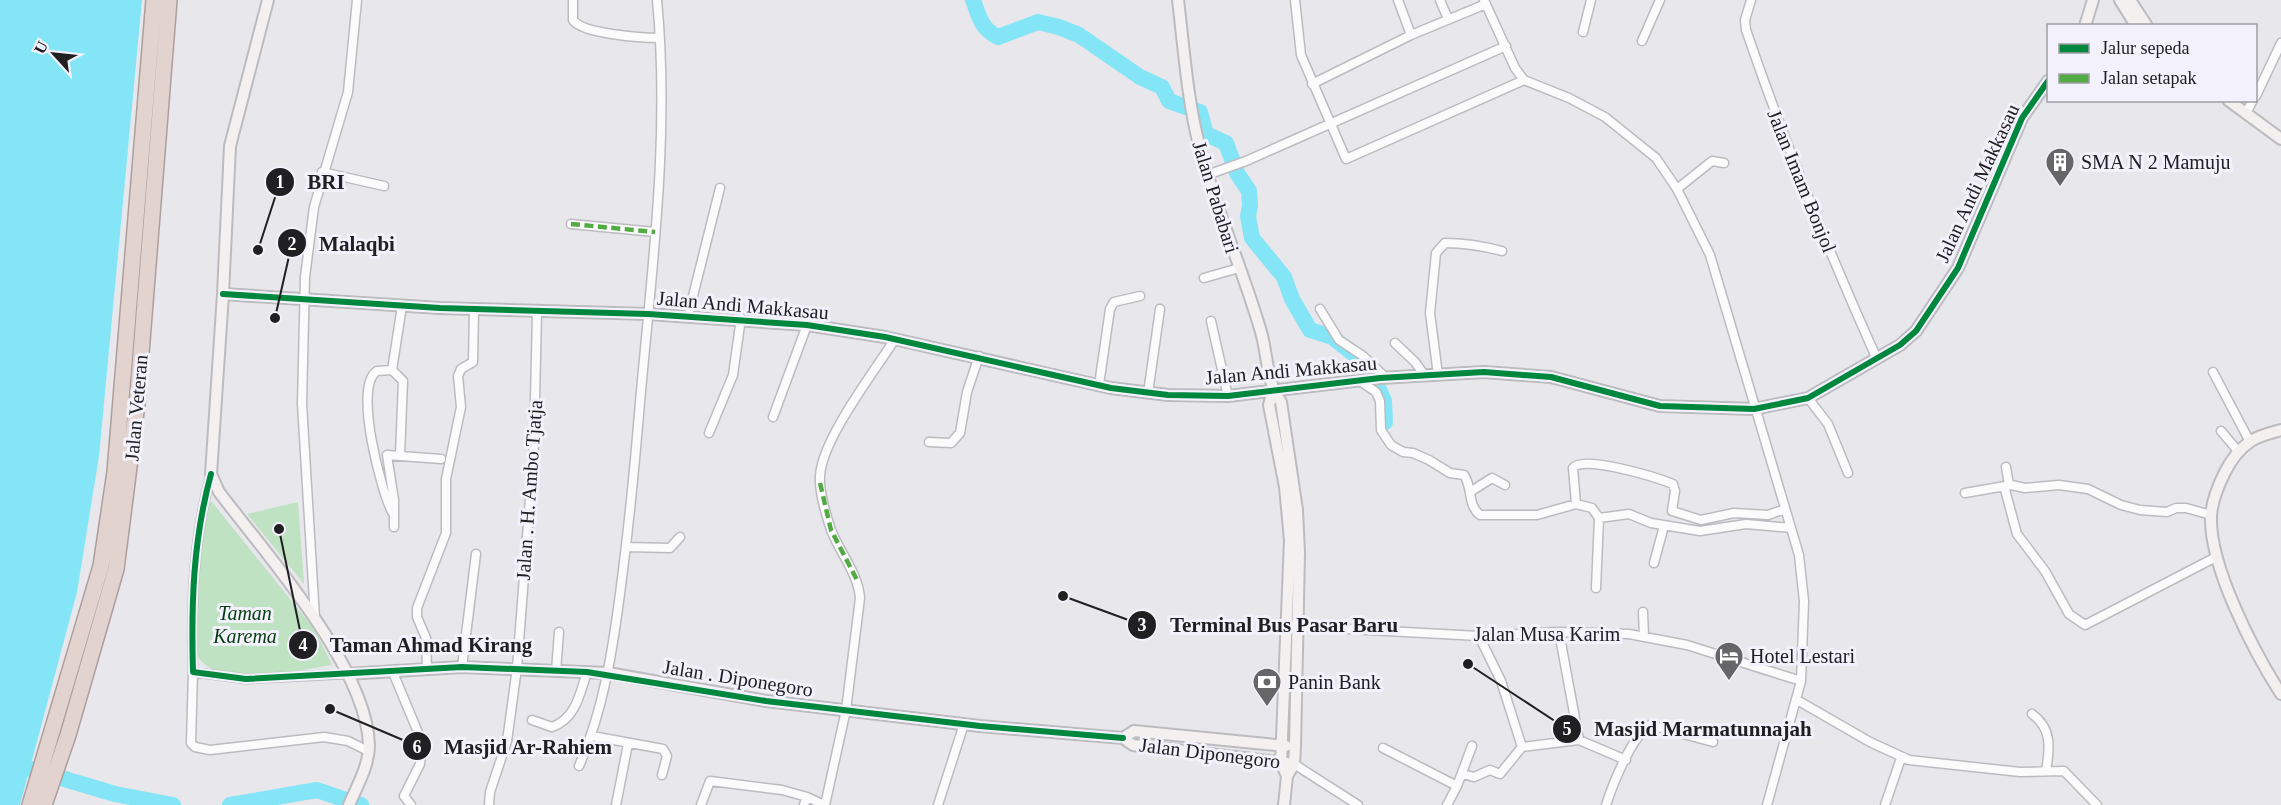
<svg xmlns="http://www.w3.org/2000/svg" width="2281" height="805" font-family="Georgia,serif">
  <rect width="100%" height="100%" fill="#e7e7ec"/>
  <!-- green -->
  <path fill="#bee2c2" d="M206,502H212L315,630L332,665C300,670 264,679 231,675C222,674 204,667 199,658C185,634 202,532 206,502Z
    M298,502L304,584L247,514Z"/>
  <!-- water -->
  <path fill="#84e5f6" d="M0,0H142L99,456L77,592L20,805H0Z"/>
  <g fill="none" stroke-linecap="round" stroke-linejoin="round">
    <!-- river -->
    <path stroke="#84e5f6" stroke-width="16" d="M973,0C979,16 981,29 998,37L1038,22L1059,27L1079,35L1140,77L1162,87L1169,101L1200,112L1206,134L1226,143L1237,173L1249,191L1250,206L1248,216L1252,238L1284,277L1292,299L1310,330L1332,337L1368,365L1384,401L1385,422
      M31,769L115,794L173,805
      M230,805L317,790L361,805"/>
    <!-- street casing -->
    <g stroke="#bcbcc0" stroke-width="11">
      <path id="street" d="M573,0V20C582,34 643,38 660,38
        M1295,0L1301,55L1346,159L1524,80
        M1440,0L1448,19
        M1484,0L1515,68L1524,80L1569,98L1605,117L1656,158L1677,189L1710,255L1799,555L1804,601L1801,681L1767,805
        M1751,0L1745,20L1746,30C1784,141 1828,250 1876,357
        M1583,32L1591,0
        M1411,35L1486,4
        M1642,41L1660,0
        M1312,84L1411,35L1398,0
        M2256,96L2281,43
        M2246,113L2253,100
        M322,172L384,186
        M1207,175L1246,161L1506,46
        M1677,189L1712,161L1724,163
        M571,224L655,232
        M1204,278L1239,268
        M1320,309L1339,340L1363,356L1386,378
        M688,316L720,188
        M1211,321L1228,396
        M1395,343L1415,362L1425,376
        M392,370L403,381L400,455
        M2213,372L2250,442
        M1438,375L1430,313L1436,253L1445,243C1465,243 1483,246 1502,251
        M1360,381L1376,392L1380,401L1381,430L1391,445L1403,452L1413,453L1429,460L1450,473L1464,475C1473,488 1467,505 1480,515H1537L1576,504L1592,508L1599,518L1629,514L1651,523L1700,531L1746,524L1791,528
        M1099,385L1110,309L1114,302L1140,296
        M1148,393L1160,309
        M1808,398L1828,424L1848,473
        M773,417L807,325
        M2221,431L2238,451
        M709,433L733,375L741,318
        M929,442L951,443L960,433L967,392L979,356
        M2006,467L2009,485
        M211,474C193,540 191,604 193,672L246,679L347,674
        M2004,486L2017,534L2045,571L2069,614L2085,625L2216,557
        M1470,492L1492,478L1505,485
        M1965,493L2011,485L2025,488L2059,485L2088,489L2121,505L2140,510L2167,512L2176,508H2186L2211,515
        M1576,504L1573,468C1582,454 1658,478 1673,484L1675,491L1672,511L1701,520L1734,513L1768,515L1785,509
        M392,512C381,490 353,386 377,371L392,370L402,306
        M394,527V500L387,455L441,459
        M626,547L670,548L680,537
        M1654,563L1664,526
        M1596,588L1599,518
        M1643,612L1644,637
        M315,618L302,404L305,277L314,207L348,92L357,0
        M1293,626L1479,636L1559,632L1629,634L1687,645L1801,681
        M1559,632L1579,740
        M1479,636L1501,681L1522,747L1579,740L1626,760
        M462,667L476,554
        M427,669L426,638L417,617V608L446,533V479L461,407L458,376L461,369L473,362L474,310
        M392,670L422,742L420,764L404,796L411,805
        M556,671L559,632
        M193,672L191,743L195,747L210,750L324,737L348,741L368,751
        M1797,700L1870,742L1909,760L2020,772L2064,771L2097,805
        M2032,714C2052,728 2050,748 2046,771
        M532,720L552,727C576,719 580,693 587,672
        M592,736L663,749L667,756L662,775
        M1383,748L1457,786L1447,805
        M1294,764L1358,805
        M579,766C604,709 613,648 621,586C629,525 635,463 640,402C652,268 670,134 657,0
        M1463,774L1474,777L1490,770L1500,774L1522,747
        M1457,786L1472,746
        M489,805L490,792L507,741L517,668L534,445L537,312
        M616,805L628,744
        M701,805L710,781L782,790L807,797
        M804,805L807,797L824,805
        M825,805L846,710L860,598C858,573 840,553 831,530C826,514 819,493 820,476C822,439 874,372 895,339
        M938,805L964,724
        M1606,805C1613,784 1631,737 1650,725L1713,742
        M1885,805L1901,758"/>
    </g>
    <!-- secondary casing -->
    <g stroke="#bcbcc0" stroke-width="14">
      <path id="secondary" d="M268,0L230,146L223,294L211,474L219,492C266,554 367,667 369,745C369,766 357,786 349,805
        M1178,0C1184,49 1187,97 1199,145C1215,209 1243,269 1261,332C1268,356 1266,382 1281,402L1297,510L1299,553L1295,747L1294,764L1287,776L1284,805
        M2120,0L2136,26
        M2130,0L2147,26
        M2085,26L2093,0
        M2228,100L2281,139
        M223,294L440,308L648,314L807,325L885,337L1111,388L1168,395L1228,396L1380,378L1484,372L1551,377L1660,406L1754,409L1808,398L1900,345L1916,331L1958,268L2022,118L2048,81
        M1273,391L1269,405L1285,487L1290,540L1281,762L1287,776
        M2281,430C2271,433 2260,435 2251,441C2239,449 2231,460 2225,472C2218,486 2212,500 2211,516C2209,566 2254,652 2281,694
        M347,674L462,667L608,673L766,701L980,726L1123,738
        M1123,738L1134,731L1286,746
        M1123,738L1133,745L1287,763"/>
    </g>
    <!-- highway casing -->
    <g stroke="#ae9e9d" stroke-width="18">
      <path id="highway" d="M30,805L101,566L115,472L154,0
        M44,805L68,735L116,569L137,404L169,0"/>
    </g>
    <!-- street -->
    <use href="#street" stroke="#fbfbfc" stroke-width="8"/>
    <!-- secondary -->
    <use href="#secondary" stroke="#f4f0ef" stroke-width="10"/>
    <!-- highway -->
    <use href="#highway" stroke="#e2d3cf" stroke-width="15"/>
    <!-- quiet -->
    <path stroke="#52aa43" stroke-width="4.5" stroke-dasharray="9 4.5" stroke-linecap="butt" d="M571,224L655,232
      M820,483L831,530L857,580"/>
    <!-- cycleway casing -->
    <g stroke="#f3f2fc" stroke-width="10">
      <path id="cycleway" d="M223,294L440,308L648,314L807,325L885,337L1111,388L1168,395L1228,396L1380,378L1484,372L1551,377L1660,406L1754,409L1808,398L1900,345L1916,331L1958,268L2022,118L2048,81
        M211,474C193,540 191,604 193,672L246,679L462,667L587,672L766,701L980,726L1123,738"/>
    </g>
    <!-- cycleway -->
    <use href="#cycleway" stroke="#00873e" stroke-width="6"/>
  </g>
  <!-- icons -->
  <defs>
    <g id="building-pin" transform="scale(1.5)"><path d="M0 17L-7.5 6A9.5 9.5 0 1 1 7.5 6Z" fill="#666669" stroke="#f3f2fc"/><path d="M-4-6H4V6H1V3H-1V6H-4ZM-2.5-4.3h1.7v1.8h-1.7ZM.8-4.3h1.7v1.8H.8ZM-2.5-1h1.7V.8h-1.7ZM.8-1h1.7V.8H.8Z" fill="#fff"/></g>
    <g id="hotel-pin" transform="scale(1.5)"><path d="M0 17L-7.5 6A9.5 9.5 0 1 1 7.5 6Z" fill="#666669" stroke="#f3f2fc"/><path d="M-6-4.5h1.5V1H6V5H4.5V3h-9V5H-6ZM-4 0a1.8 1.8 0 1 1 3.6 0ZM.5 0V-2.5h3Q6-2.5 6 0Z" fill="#fff"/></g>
    <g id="bank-pin" transform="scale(1.5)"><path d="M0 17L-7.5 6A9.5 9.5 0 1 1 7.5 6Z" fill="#666669" stroke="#f3f2fc"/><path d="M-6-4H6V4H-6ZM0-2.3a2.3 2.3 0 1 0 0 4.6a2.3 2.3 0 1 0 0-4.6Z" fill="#fff"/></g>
  </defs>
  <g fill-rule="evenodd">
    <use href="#building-pin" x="2060" y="162"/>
    <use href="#hotel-pin" x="1729" y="656"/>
    <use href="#bank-pin" x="1267" y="682"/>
  </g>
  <g text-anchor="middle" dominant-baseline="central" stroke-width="6" stroke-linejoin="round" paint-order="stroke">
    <!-- poi labels -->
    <g font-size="20" fill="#202023" stroke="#f3f2fc" text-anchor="start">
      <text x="2081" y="162">SMA N 2 Mamuju</text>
      <text x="1750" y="656">Hotel Lestari</text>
      <text x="1288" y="682">Panin Bank</text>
    </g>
    <!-- street labels -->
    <g font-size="20" fill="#202023" stroke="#f3f2fc">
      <text transform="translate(1802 181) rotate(68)">Jalan Imam Bonjol</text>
      <text transform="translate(1977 183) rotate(-65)">Jalan Andi Makkasau</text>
      <text transform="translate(1216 197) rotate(73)">Jalan Pababari</text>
      <text transform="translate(743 305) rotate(5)">Jalan Andi Makkasau</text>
      <text transform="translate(1291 370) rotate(-5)">Jalan Andi Makkasau</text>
      <text transform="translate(136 408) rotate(-85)">Jalan Veteran</text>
      <text transform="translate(529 490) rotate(-86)">Jalan . H. Ambo Tjatja</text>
      <text x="1547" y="634">Jalan Musa Karim</text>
      <text transform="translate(738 678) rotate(9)">Jalan . Diponegoro</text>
      <text transform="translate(1210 753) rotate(7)">Jalan Diponegoro</text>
    </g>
    <!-- park labels -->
    <g font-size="20" font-style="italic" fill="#043c0f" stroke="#f3f2fc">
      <text x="245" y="613">Taman<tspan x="245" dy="23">Karema</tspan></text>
    </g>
  </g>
  <!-- callouts -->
  <path fill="none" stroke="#202023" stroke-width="2" d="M258 250L280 182M275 318L292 243M1063 596L1142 625M279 529L303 645M1468 664L1567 729M330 709L417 746"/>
  <g fill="#202023" stroke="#f3f2fc" stroke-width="2">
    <circle cx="258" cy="250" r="6"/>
    <circle cx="275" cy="318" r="6"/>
    <circle cx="1063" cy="596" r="6"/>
    <circle cx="279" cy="529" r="6"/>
    <circle cx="1468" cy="664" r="6"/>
    <circle cx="330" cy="709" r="6"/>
    <circle cx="280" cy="182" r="15"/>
    <circle cx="292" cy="243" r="15"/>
    <circle cx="1142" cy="625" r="15"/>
    <circle cx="303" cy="645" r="15"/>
    <circle cx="1567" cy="729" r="15"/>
    <circle cx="417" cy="746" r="15"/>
  </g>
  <g font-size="18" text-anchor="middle" font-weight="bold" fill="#fff">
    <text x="280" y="188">1</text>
    <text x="292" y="250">2</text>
    <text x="1142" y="631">3</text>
    <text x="303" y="651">4</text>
    <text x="1567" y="735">5</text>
    <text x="417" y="753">6</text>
  </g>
  <g font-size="21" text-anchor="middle" font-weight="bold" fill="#202023" stroke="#f3f2fc" stroke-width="6" stroke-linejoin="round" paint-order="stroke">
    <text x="326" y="189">BRI</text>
    <text x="357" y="251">Malaqbi</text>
    <text x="1284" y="632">Terminal Bus Pasar Baru</text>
    <text x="431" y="652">Taman Ahmad Kirang</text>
    <text x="1703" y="736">Masjid Marmatunnajah</text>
    <text x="528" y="754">Masjid Ar-Rahiem</text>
  </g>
  <!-- legend -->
  <rect x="2047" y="24" width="210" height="78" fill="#f3f2fc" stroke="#9f9ea5" stroke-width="1.5"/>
  <rect x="2059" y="44" width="30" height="9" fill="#00873e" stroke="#9f9ea5" stroke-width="1.5"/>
  <text x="2101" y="54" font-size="18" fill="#202023">Jalur sepeda</text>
  <rect x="2059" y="74" width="30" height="9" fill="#52aa43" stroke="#9f9ea5" stroke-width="1.5"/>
  <text x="2101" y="84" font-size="18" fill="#202023">Jalan setapak</text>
  <!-- north arrow -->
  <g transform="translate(54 54) rotate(297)" stroke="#f3f2fc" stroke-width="4.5" paint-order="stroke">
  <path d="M0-4.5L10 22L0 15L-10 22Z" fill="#202023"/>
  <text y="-9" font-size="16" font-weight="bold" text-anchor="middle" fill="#202023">U</text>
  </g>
</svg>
